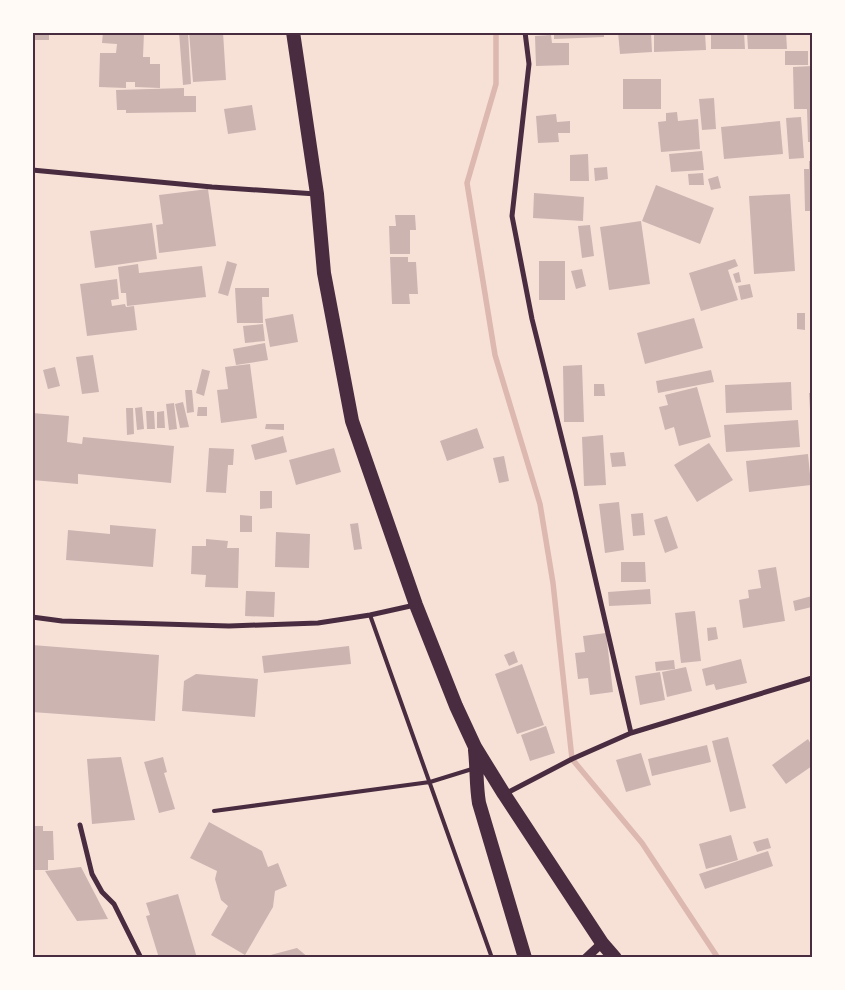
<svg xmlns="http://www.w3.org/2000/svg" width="845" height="990" font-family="Rubik,sans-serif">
  <rect width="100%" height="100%" fill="#f7e1d7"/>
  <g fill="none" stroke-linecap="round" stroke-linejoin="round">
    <!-- stream -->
    <path stroke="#dcb8b0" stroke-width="5.5" d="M496,32V84L467,183L495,355L540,504L553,583L572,759L642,843L718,958"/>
  </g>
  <!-- building -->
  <path fill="#ccb4b1" d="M32,32H49V40H32Z
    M103,32H144L143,57H150V64H160V88L135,87V82H126V88L99,87L100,53H116L117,44L102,43Z
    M179,32H188L191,84L183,85Z
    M189,32H223L226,80L193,82Z
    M554,32H604V37L554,39Z
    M618,32H651L652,52L620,54Z
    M654,32H705L706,50L654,52Z
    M711,32H744L745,49H711Z
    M747,32H786L787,49H748Z
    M551,35L552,43H569V65L536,66L535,36Z
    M785,51H808V65H785Z
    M812,66V142H808L807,109H794L793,67Z
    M623,79H661V109H623Z
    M184,88V96H196V112L126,113V110H117L116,90Z
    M714,98L716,129L702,130L699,99Z
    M252,105L256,130L228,134L224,109Z
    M677,112L678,121L698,119L700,149L661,152L658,122L666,121V113Z
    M556,114L557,122L570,121V133H558L559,142L538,143L536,116Z
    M801,117L804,158L789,159L786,118Z
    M780,121L783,154L724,159L721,127Z
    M702,151L704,170L671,172L669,154Z
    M588,154L589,181H570V155Z
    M809,161H812V211H805L804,169H809Z
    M607,167L608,179L595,181L594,168Z
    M703,173L704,185H689L688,174Z
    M718,176L721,188L711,190L708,179Z
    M656,185L714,208L700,244L642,221Z
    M208,189L216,246L159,253L156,225L163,224L159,195Z
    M534,193L584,197L583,221L533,218Z
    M790,194L795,271L754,274L749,196Z
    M395,215H415L416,230H410V254H390L389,226H396Z
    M641,221L650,284L609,290L600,227Z
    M152,223L157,259L95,268L90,231Z
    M590,225L594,256L582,258L578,226Z
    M390,257H408V262H416L418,294H409L410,304H392Z
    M735,259L738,266L728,270L738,300L701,311L689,273Z
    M227,261L237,264L228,296L218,293Z
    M539,261H565V300H539Z
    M138,264L139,273L202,266L206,297L127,306L126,293H121L118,267Z
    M582,269L586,286L576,289L571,271Z
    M739,272L741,282L736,283L733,274Z
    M117,279L119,299L111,300L112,306L125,304L126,307L134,306L137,330L87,336L80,284Z
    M750,284L753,297L741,300L738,286Z
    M235,288H269V297H262L263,323H237Z
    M797,313H805V330L797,329Z
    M293,314L298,342L270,347L265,319Z
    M694,318L703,348L645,364L637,333Z
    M263,324L265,341L245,343L243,326Z
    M265,343L268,360L236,365L233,349Z
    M93,355L99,392L82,394L76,357Z
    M250,364L257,418L221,423L217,390L228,389L225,367Z
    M582,365L584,422H564L563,366Z
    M55,367L60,386L48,389L43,370Z
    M202,369L210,371L204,396L196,393Z
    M711,370L714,382L658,393L656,381Z
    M791,382L792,410L726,413L725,385Z
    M594,384H604L605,396H594Z
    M697,387L711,437L679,446L674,427L665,430L659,407L668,405L665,395Z
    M185,390H192L194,412L187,413Z
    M809,393H812V410H810Z
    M183,402L189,427L180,428L175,404Z
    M174,403L177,429L169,430L166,404Z
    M142,407L144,429L137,430L135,408Z
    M198,407H207V416H197Z
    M126,408H133L134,434L127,435Z
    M146,411H154L155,429H147Z
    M164,411L165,428H157V412Z
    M32,413L69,416L67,442L82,444L83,437L174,446L171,483L78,474V484L32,480Z
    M798,420L800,447L726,452L724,425Z
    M266,424H284V430L265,429Z
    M477,428L484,448L447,461L440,441Z
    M603,435L606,485L584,486L582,437Z
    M283,436L287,452L255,460L251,445Z
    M709,443L733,480L697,502L674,465Z
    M209,448L234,449L233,465H228L226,493L206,492Z
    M334,448L341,472L296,485L289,460Z
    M624,452L626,466L612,467L610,453Z
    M808,454L811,485L749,492L746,461Z
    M504,456L509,481L499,483L493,458Z
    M260,491H272V508L260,509Z
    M619,502L624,550L605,553L599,504Z
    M643,513L645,535L633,536L631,514Z
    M240,515L252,516V532H240Z
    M667,516L678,548L665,553L654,520Z
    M358,523L362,549L354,550L350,524Z
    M110,525L156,529L153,567L66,560L68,530L110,534Z
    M276,532L310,534L309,568L275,567Z
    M206,539L228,541L227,548H239L238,588L205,587L206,575L191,574L192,546H206Z
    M621,562H645L646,582H621Z
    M776,567L785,621L743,628L739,600L749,598L748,590L761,588L758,570Z
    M650,589L651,604L609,606L608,592Z
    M246,591L275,592L274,617L245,616Z
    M812,596V607L795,611L793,601Z
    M695,611L701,661L681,663L675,613Z
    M716,627L718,639L708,641L707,628Z
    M606,633L613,692L590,695L588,678L578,679L575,653L585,652L583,636Z
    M32,645L159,655L155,721L32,712Z
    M349,646L351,664L264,673L262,656Z
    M514,651L518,662L509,666L504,655Z
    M741,659L747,683L716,690L714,684L706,686L702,669Z
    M674,660L675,669L656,671L655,662Z
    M522,664L544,725L517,734L495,674Z
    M686,667L692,691L667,697L662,672Z
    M660,672L665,700L640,705L635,676Z
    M196,674L258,679L255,717L182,711L184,681Z
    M546,726L555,753L530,761L521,735Z
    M728,737L746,808L730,812L712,741Z
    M808,739L812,746V766L786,784L772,765Z
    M707,745L711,762L652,776L648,759Z
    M641,753L651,785L626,792L616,760Z
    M121,757L135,820L92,824L87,759Z
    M163,757L167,772L164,773L175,809L159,813L144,762Z
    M209,822L262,851L268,867L278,863L287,886L275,891L273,907L245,955L211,935L228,906L221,900L215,879L217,871L190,858Z
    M32,826H43V831H53L54,860H48V870H32Z
    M731,835L738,860L706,869L699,844Z
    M768,838L771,848L757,852L753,842Z
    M768,851L773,866L705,889L699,874Z
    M81,867L108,919L77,921L45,871Z
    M178,894L197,958H159L146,916L150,915L146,903Z
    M297,948L309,958H263V957Z"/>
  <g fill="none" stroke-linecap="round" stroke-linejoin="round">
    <!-- service -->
    <path stroke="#4a2c40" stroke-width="4" d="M370,615L492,958
      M214,811L430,782L472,769"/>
    <!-- minor -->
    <path stroke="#4a2c40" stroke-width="5" d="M525,32L529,64L512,216L532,319L575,491L631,733
      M32,170L212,187L316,194
      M32,617L62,621L229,626L318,623L370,615L415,605
      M505,794L572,759L631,733L812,678
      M80,825L92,874L102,892L114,904L141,958"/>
    <!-- tertiary -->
    <path stroke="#4a2c40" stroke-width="9" d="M586,958L602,943"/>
    <!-- trunk -->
    <path stroke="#4a2c40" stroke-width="14" d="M293,32L317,194L324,273L352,421L416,605L456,706L475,747L504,794L602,943L615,958
      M475,750C477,768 476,785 479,803L525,958"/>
  </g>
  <!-- border -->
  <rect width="845" height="990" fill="none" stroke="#fffaf5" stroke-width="68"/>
  <rect x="34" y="34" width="777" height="922" fill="none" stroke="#4a2c40" stroke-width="2"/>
</svg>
